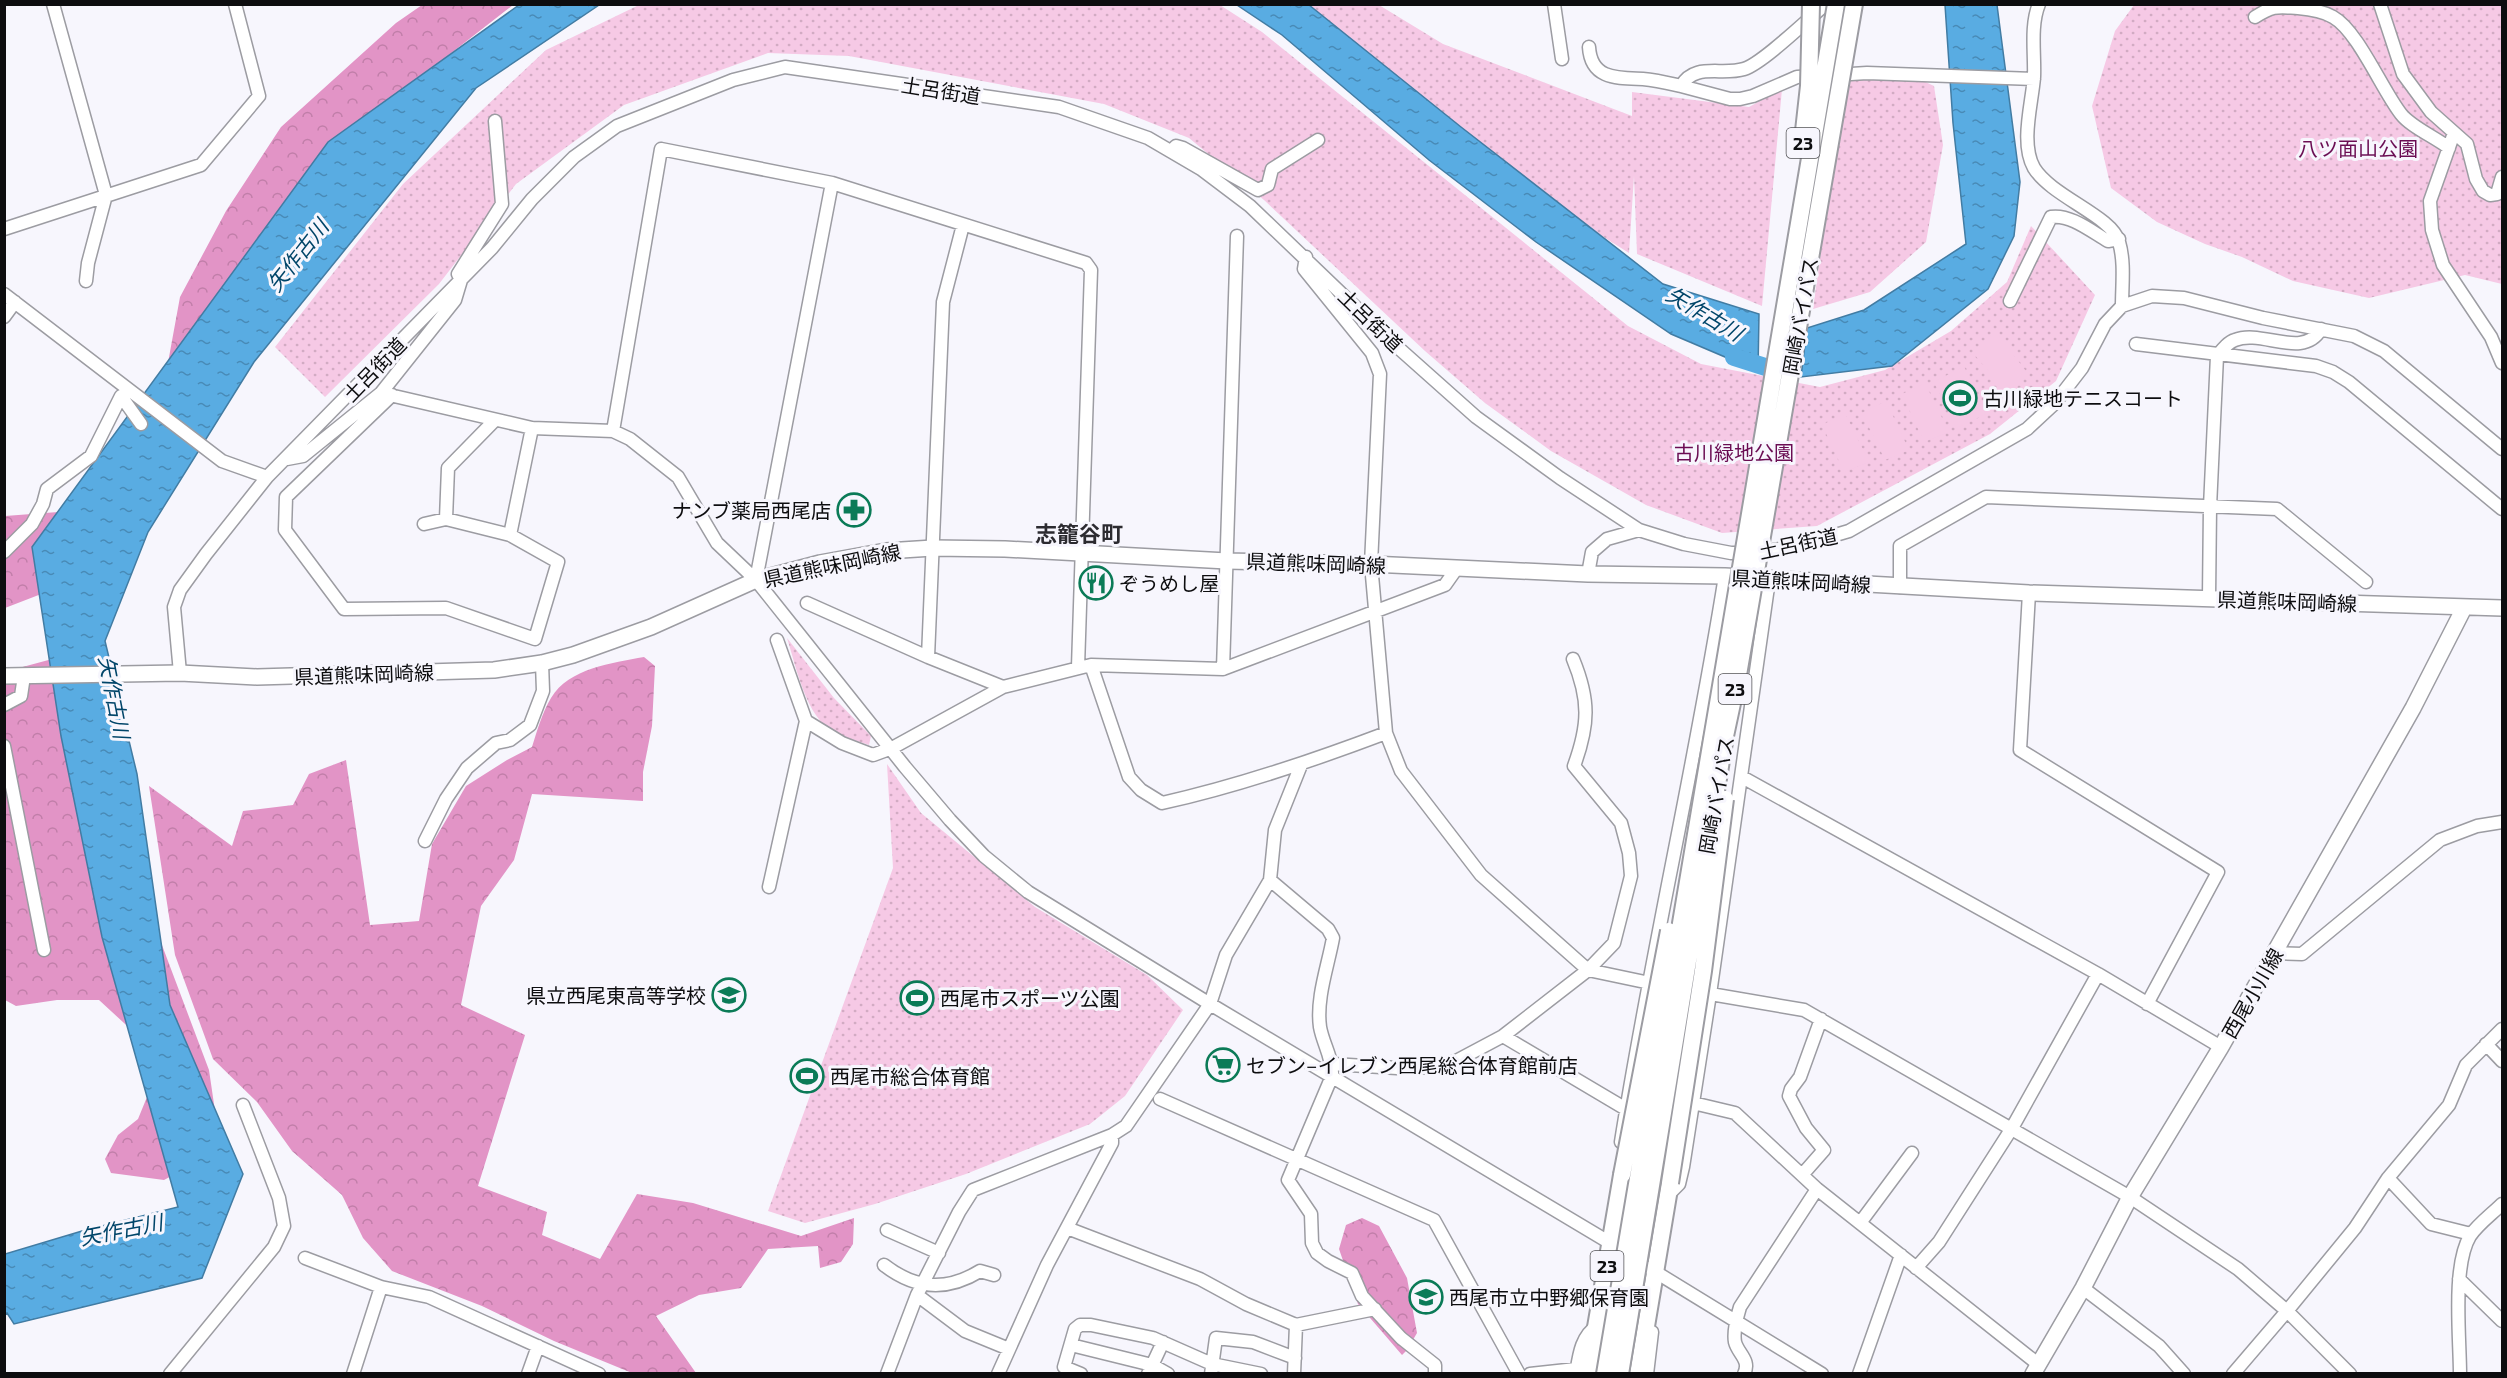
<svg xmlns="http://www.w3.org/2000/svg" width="2507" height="1378" font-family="'Exo 2','Noto Sans JP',sans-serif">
  <defs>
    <pattern id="grass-dots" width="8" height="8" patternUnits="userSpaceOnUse" patternTransform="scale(1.5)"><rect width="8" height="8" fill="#f6c9e5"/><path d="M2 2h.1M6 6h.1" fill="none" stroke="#d2abc3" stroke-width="1.8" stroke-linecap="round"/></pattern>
    <pattern id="forest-crowns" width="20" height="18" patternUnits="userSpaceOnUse" patternTransform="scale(1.5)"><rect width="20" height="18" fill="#e294c6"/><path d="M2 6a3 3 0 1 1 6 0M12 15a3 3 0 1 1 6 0" fill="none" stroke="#c17ea9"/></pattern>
    <pattern id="water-ripples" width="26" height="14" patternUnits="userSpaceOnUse" patternTransform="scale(1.5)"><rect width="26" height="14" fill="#59ace2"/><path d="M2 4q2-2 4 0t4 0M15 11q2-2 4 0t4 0" fill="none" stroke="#488ab6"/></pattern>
  </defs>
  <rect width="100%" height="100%" fill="#f7f6fd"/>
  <!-- grass -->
  <path fill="url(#grass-dots)" d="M641,4L1220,5L1262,32L1628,326L1701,364L1820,387L1885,370L1951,331L2007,282L2031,226L2095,295L2056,381L1990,434L1817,526L1722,533L1646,505L1551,451L1485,403L1425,351L1264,200L1189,138L1104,104L849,56L768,53L624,105L516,184L439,284L325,397L275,347L403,184L546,50Z
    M1298,5H1379L1443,44L1632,116V92L1749,107L1782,89L1762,306L1637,254L1634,176L1629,253L1466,150Z
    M2134,5H2502V284L2465,275L2369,298L2293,281L2242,257L2205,244L2157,222L2111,188L2092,106L2115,31Z
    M1845,77L1917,78L1934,86L1943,145L1926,242L1870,292L1813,309Z
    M787,638L834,698L871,736L869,745C858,741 845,738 834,732C806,718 796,666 787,638Z
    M887,764L921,813L1035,907L1147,975L1183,1010L1125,1096L1090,1124L966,1174L875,1204L805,1223L768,1211L893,868Z"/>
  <!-- forest -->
  <path fill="url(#forest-crowns)" d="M422,5H513L441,61L163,390L180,297L226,211L281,127L396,23Z
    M58,512L49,591L5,608V516Z
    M67,655L139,884L209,1070L215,1111L194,1164L164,1180L111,1173L105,1159L118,1135L138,1119L156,1075L137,1035L99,1000H57L16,1006L5,1000L4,672Z
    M644,657L655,666L652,726L643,772V801L532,794L514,860L481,906L461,1005L525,1035L478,1186L547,1212L542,1235L600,1259L637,1194L693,1203L801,1236L854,1218L853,1244L841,1262L820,1268L818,1246L768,1249L741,1288L699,1295L656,1316L696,1373H632L554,1341L482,1306L392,1271L363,1238L342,1195L292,1151L257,1102L213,1059L175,955L149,786L232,846L243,811L293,805L309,774L346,760L370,925L419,921L432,844L466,786L507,760L532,747C537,731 542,713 551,698C569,668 612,663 644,657Z
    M1362,1218L1379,1226L1407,1278L1417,1333L1407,1350L1402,1355L1358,1304L1339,1249L1346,1225Z"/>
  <!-- pitch -->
  <path fill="#f6c9e5" d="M1996,332L2029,375L2006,392L1973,353Z
    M1964,366L1986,414L1956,428L1934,382Z
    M1925,383L1949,432L1924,442L1902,394Z
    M1886,401L1909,450L1885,460L1862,413Z
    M1845,413L1869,462L1844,472L1822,425Z"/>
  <!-- water -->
  <path fill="url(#water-ripples)" stroke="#427ca3" stroke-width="1.5" d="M519,5H599L476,88L254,362L148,532L105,641L137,774L170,1005L243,1174L202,1278L14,1324L7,1313L5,1314V1254L82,1231L178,1207L102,937L61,736L32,547L328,142Z
    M1237,5H1309L1461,127L1663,284L1759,314L1758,371L1671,334L1536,242L1429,160L1282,35Z
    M1945,5H1997L2020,182L2014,236L1988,289L1892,366L1801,377L1807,328L1864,310L1966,244L1953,123Z"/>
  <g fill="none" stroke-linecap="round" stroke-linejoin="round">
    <!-- river -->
    <path stroke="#59ace2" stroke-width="18" d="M1734,357L1781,372H1788"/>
    <!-- minor casing -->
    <g stroke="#9c9ca2" stroke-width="15">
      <path id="minor" d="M53,4L106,195L88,263L86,281
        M1554,4L1562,59
        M2039,4C2030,26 2035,54 2034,77C2032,104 2020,143 2034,168C2052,197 2112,216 2119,242C2125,262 2122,285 2122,306L2152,296L2184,298L2263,318L2354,336L2384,351L2502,449
        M2380,4L2403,74L2431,112L2467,144L2476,179L2483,191L2490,195L2497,194L2502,177
        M2255,17C2274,5 2277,7 2298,8C2310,9 2323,11 2333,17C2358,31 2382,90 2401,114C2411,127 2435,137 2449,148
        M1589,47C1591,80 1618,78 1643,79C1656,80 1668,83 1681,86C1695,62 1721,76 1744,69C1763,63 1808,19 1826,4
        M1835,75L1867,73L2034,79
        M1681,86L1730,99H1740L1753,96L1797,77L1815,76
        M2454,133L2430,201L2432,230L2443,265L2491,337L2502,363
        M1171,151L1176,146L1183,148L1258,190L1268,185L1272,169L1318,140
        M4,229L201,165L259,96L235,4
        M1306,257L1304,269L1372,353L1380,374L1371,564L1386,733L1401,771L1481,875L1588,970L1664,986
        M4,294L222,461L267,477
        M2010,301L2051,217C2071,214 2092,232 2108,241L2119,239
        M4,317L15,302
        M2136,344L2316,366L2333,372L2349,382L2502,509
        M381,393L532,428L613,431L630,439L678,477L717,543L756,580L905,767L950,820L984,856L1028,892L1210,1004L1617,1247
        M392,395L286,497L285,530L344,609L446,608L535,639L558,562L510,535L446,519L424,524
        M613,431L661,149L832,183L1086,263L1091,270L1078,667
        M287,459L303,456L381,393L455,300L461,280L458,274L502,204L495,121
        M446,519L448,468L495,420
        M510,535L532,428
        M4,552L32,524L43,504L47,489L91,456L121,396L141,424
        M1588,574L1592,552L1607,539L1639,530
        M756,580L832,183
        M1900,587V546L1986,497L2277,509L2366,582
        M2029,593L2020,750L2218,872L2147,1004
        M2209,598L2210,507L2217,356C2222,350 2228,342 2235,340C2262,329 2303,360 2321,329
        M807,603L928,657L1003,687
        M928,657L943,302L963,225
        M1091,665L1129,777L1141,790L1162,803C1239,786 1312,761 1386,733
        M1223,669L1237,236
        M180,673L174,607L180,590L206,554L267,477L492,248L532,199L574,157L617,126L733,80L785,67L1059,107L1148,138L1201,169L1250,206L1394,344L1476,417L1560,478L1639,530L1684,544L1731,553H1758L1805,544L1849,531L2027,429L2055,403L2082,368L2105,324L2122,306
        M4,705L21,696L24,676
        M806,721L842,743L873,755L892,748L1003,687L1091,665L1223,669L1445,585L1457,568
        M4,746L44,950
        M1742,777L2098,974L2221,1047
        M425,841L446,799L467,768L496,743L510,740L530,725L543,691L542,663
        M1270,880L1328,929L1333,938C1328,966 1316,998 1320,1027C1323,1044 1333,1058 1332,1076L1288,1180L1311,1214L1312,1243L1317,1253L1328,1261L1352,1273L1362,1296L1401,1338L1435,1365V1374
        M769,887L806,721L777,640
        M2274,953L2302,954L2440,840L2477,826L2502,822
        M1693,991L1804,1010L2130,1197L2238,1269L2287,1311L2350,1374
        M1503,1036L1626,1109
        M2486,1044L2502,1061
        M1333,1064L1397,1068L1433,1067L1456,1061L1503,1036L1588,970L1614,943L1631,876L1629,853L1621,823L1574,766C1589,725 1590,700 1573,659
        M1160,1099L1434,1220L1519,1374
        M1693,1103L1735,1113L1817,1189L2038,1364
        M1621,1142C1651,952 1695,766 1725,576
        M1802,1175L1824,1150L1806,1128L1789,1096L1791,1089L1800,1077L1821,1019
        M2388,1178L2431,1224L2471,1234
        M1668,1195L1679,1184L1683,1167L1710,994L1769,580
        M1860,1223L1912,1153
        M1067,1228L1200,1279L1246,1304L1296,1325
        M887,1230L939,1253
        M305,1258L381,1287L429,1297L599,1374
        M884,1265C915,1289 946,1292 980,1271L994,1275
        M1649,1268L1822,1374
        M1916,1268L1939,1242L2012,1128L2098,974
        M2459,1279L2502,1321
        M2083,1288L2159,1346L2184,1374
        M917,1295L965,1331L1009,1349
        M1071,1345L1152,1365L1168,1374
        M170,1374L274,1247L284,1226L279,1198L243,1105
        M353,1374L381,1287
        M528,1374L538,1346
        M887,1374L917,1295L959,1212L973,1190L1112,1135L1126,1126L1210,1004L1226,955L1270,880L1275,830L1301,765
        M998,1374L1047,1265L1112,1143V1135
        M1081,1374L1064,1367L1075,1329L1080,1325H1091L1153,1338L1212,1364L1261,1374
        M1148,1374L1163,1342
        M1211,1374L1216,1338L1253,1342L1295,1358
        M1294,1374L1296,1325L1375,1309
        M1530,1374L1576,1369
        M1576,1374C1579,1355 1581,1336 1598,1325
        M1647,1374L1652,1332
        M1744,1374C1751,1360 1738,1354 1735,1342C1733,1331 1737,1317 1740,1307L1817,1189
        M1859,1374L1901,1255
        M2233,1374L2287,1311L2355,1228L2388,1178L2449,1105L2466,1065L2502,1029
        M2460,1374C2460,1338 2452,1266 2470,1236C2478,1224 2492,1214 2502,1204"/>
    </g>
    <!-- major casing -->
    <g stroke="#9c9ca2" stroke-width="18">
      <path id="major" d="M4,676L180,673L257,677L494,670L542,663L573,655L651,627L756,580L820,563L886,551L933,548L1005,549L1227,561L1371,564L1588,574L1725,576L2029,593L2502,608
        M2033,1374L2083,1288L2130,1197L2221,1047L2413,708L2464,608"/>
    </g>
    <!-- highway casing -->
    <g stroke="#9c9ca2" stroke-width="20">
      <path id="highway" d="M1588,1374L1622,1175
        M1638,1374L1670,1183"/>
    </g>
    <!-- minor -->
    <use href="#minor" stroke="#fff" stroke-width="12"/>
    <!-- major -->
    <use href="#major" stroke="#fff" stroke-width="15"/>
    <!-- highway -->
    <use href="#highway" stroke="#fff" stroke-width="16"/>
    <!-- highway-bridge casing -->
    <g stroke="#9c9ca2" stroke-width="20" stroke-linecap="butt">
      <path id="highway-bridge" d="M1803,140L1809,86L1811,4
        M1622,1175L1669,931
        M1670,1183L1703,971L1725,799
        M1605,1374L1836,4
        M1620,1374L1725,736L1738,675L1854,4"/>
    </g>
    <!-- highway-bridge -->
    <use href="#highway-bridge" stroke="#fff" stroke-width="16"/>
  </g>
  <!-- icons -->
  <defs>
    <g id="stadium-ring" transform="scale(1.725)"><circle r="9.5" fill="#f7f6fd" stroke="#0b7b57" stroke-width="1.5"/><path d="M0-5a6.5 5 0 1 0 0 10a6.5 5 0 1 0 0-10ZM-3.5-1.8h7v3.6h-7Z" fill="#0b7b57"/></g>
    <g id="pharmacy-ring" transform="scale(1.725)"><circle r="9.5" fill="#f7f6fd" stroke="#0b7b57" stroke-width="1.5"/><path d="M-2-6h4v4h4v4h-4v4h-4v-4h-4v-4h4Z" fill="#0b7b57"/></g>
    <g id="restaurant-ring" transform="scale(1.725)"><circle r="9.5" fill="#f7f6fd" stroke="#0b7b57" stroke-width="1.5"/><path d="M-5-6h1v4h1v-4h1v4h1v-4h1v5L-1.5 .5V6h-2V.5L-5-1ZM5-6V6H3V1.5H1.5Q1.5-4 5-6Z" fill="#0b7b57"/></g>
    <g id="school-ring" transform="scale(1.725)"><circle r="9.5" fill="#f7f6fd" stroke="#0b7b57" stroke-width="1.5"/><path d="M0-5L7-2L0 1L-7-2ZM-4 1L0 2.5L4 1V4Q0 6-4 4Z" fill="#0b7b57"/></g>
    <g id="supermarket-ring" transform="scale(1.725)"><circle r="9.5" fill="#f7f6fd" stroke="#0b7b57" stroke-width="1.5"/><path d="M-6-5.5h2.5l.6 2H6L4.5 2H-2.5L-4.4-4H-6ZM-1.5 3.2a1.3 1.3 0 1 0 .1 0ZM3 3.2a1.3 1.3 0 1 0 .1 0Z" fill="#0b7b57"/></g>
  </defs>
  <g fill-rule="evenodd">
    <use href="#stadium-ring" x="1960" y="398"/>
    <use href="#pharmacy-ring" x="854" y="510"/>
    <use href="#restaurant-ring" x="1096" y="583"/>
    <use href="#school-ring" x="729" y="995"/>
    <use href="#stadium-ring" x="917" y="998"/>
    <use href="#supermarket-ring" x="1223" y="1065"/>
    <use href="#stadium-ring" x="807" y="1076"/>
    <use href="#school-ring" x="1426" y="1297"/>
  </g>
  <g text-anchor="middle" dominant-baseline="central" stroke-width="6" stroke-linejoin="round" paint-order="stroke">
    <!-- shield labels -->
    <g fill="#f7f6fd" stroke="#535356" stroke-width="1.5">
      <rect x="1786.5" y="128" width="33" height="30" rx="4.5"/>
      <rect x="1718.5" y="674" width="33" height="30" rx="4.5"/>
      <rect x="1590.5" y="1251" width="33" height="30" rx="4.5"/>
    </g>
    <g font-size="18" font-weight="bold" fill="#0d0d0f">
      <text x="1803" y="143">23</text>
      <text x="1735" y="689">23</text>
      <text x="1607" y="1266">23</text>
    </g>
    <!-- street labels -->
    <g font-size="20" fill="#0d0d0f" stroke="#f7f6fd">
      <text transform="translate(941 90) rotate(9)">土呂街道</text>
      <text transform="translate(1800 316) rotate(-80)">岡崎バイパス</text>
      <text transform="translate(1371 320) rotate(44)">土呂街道</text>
      <text transform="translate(374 369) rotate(-46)">土呂街道</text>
      <text transform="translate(1798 543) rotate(-12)">土呂街道</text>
      <text transform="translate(1316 563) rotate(2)">県道熊味岡崎線</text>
      <text transform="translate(832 565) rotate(-12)">県道熊味岡崎線</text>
      <text transform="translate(1801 581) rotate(3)">県道熊味岡崎線</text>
      <text transform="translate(2287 601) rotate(2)">県道熊味岡崎線</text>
      <text transform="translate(364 674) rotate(-2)">県道熊味岡崎線</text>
      <text transform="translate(1716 795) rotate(-80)">岡崎バイパス</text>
      <text transform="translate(2252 993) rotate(-60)">西尾小川線</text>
    </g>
    <!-- park labels -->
    <g font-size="20" fill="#6a0d53" stroke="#f7f6fd">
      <text x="2358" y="148">八ツ面山公園</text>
      <text x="1734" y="452">古川緑地公園</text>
    </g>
    <!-- poi labels -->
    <g font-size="20" fill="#0d0d0f" stroke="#f7f6fd" text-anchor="start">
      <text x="1983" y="398">古川緑地テニスコート</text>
      <text x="831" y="510" text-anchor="end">ナンブ薬局西尾店</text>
      <text x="1119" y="583">ぞうめし屋</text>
      <text x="706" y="995" text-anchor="end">県立西尾東高等学校</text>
      <text x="940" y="998">西尾市スポーツ公園</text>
      <text x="1246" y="1065">セブン−イレブン西尾総合体育館前店</text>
      <text x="830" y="1076">西尾市総合体育館</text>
      <text x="1449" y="1297">西尾市立中野郷保育園</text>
    </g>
    <!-- water labels -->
    <g font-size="21" font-style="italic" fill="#004569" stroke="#f7f6fd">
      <text transform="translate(297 255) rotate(-52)">矢作古川</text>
      <text transform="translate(1705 313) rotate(31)">矢作古川</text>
      <text transform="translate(115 697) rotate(79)">矢作古川</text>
      <text transform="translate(121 1229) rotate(-11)">矢作古川</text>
    </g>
    <!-- quarter labels -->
    <g font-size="22" font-weight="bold" fill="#2c2b30" stroke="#f7f6fd">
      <text x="1079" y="533">志籠谷町</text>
    </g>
  </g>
  <!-- border -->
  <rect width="2507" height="1378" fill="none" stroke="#0d0d0f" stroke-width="12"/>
</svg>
